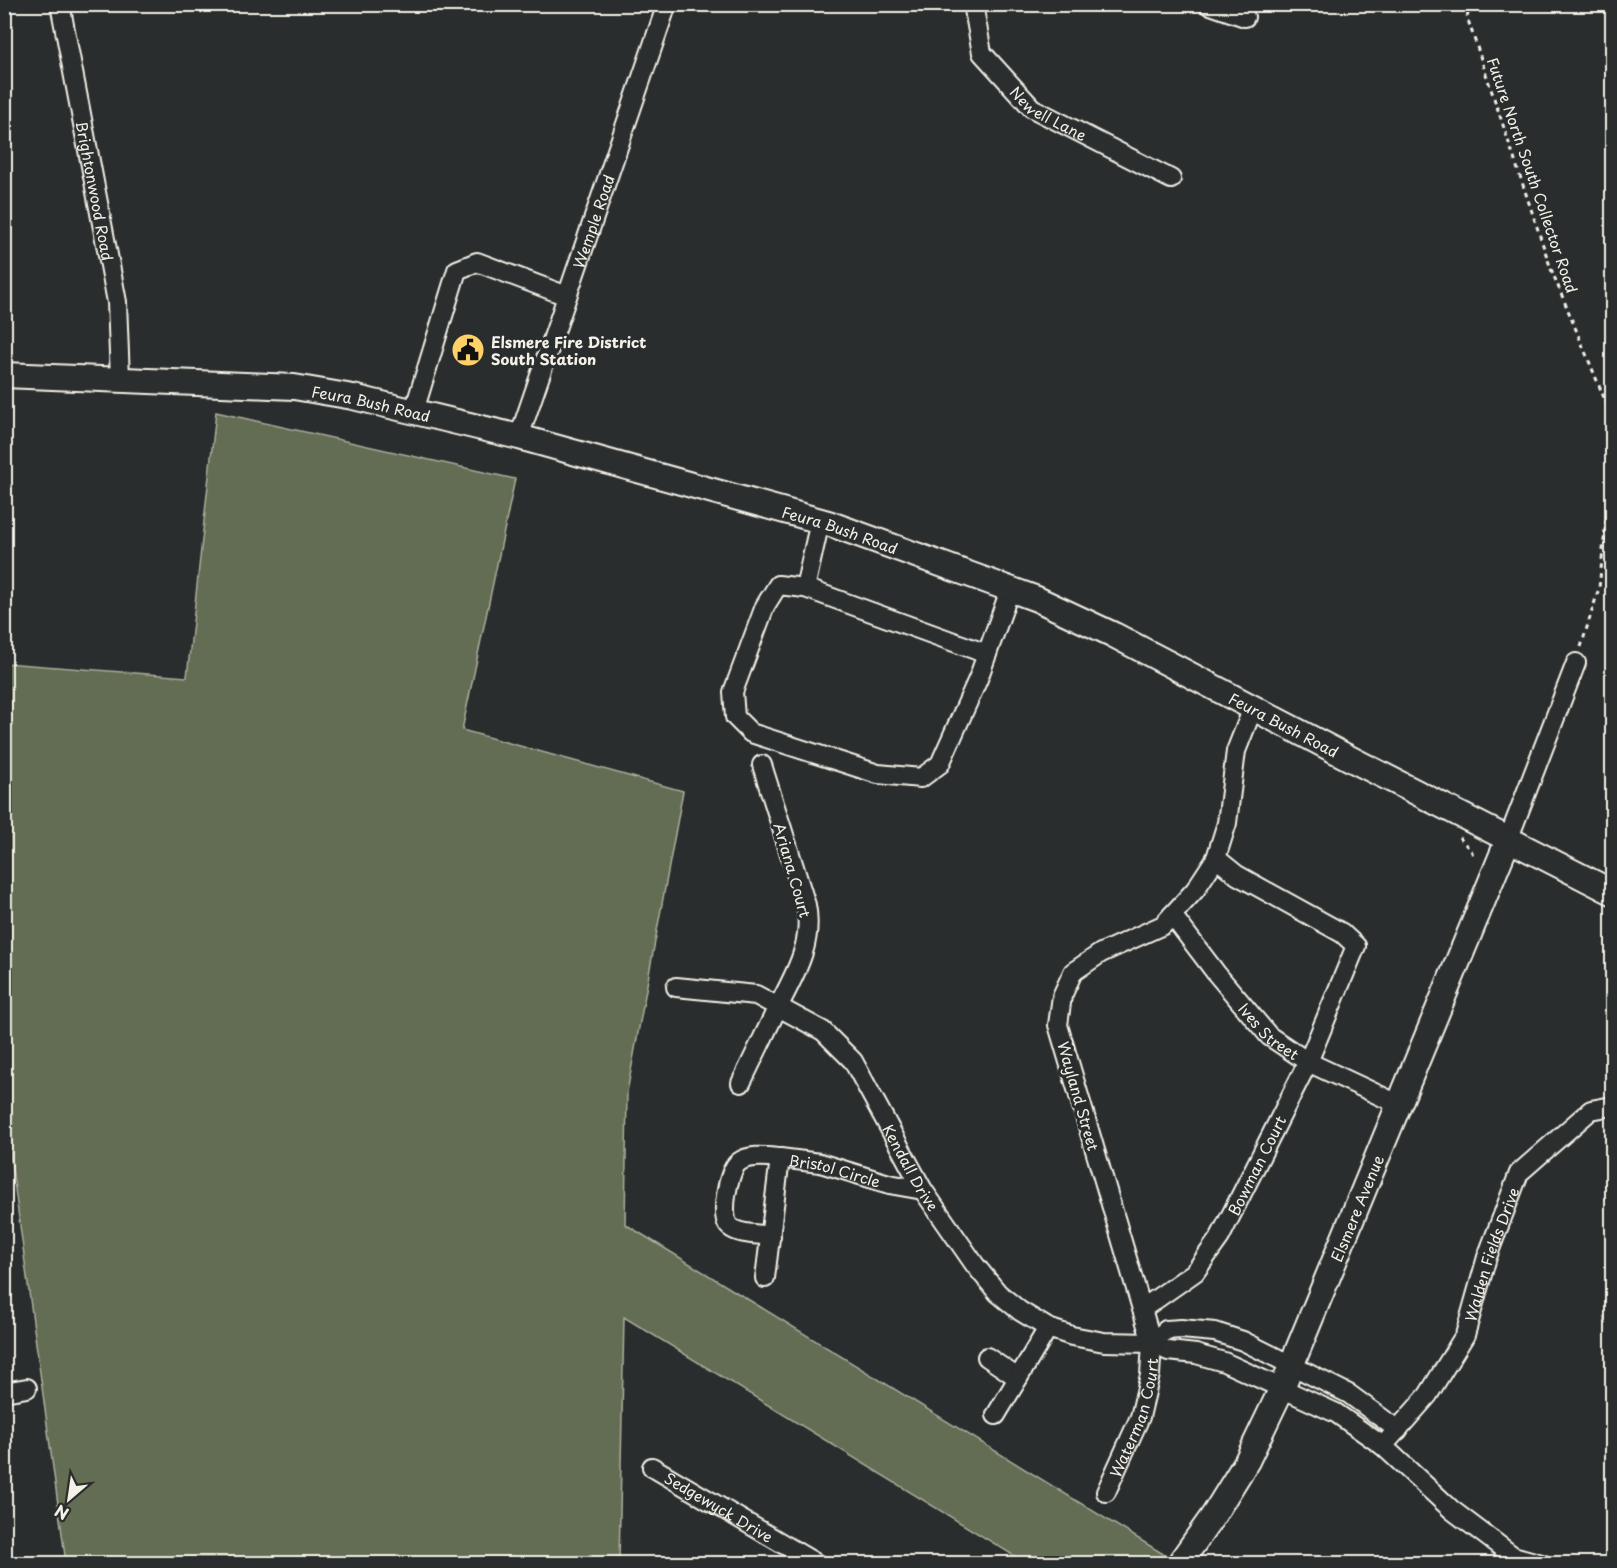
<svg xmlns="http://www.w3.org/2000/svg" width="1617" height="1568" font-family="'Playpen Sans',sans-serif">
  <rect width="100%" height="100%" fill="#2a2d2e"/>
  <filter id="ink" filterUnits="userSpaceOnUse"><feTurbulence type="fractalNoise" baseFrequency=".0167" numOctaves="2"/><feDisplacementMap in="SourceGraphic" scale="12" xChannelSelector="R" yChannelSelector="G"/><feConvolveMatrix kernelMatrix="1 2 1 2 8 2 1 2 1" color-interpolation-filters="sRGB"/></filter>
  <g filter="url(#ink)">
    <!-- green -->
    <path fill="#636d53" stroke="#acaf9e" stroke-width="1.5" d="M216,412L515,479L462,730L683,791L627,1092L625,1224L1178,1563H1026L624,1317L619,1563H66L5,1116V663L187,677Z"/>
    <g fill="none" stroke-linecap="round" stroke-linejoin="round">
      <!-- minor casing -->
      <g stroke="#f4f1e8" stroke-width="22">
        <g id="minor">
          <path id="s1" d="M60,4L117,302L120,379"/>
          <path id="s2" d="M973,4L982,53L1032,108L1171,179"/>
          <path d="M1208,4L1245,17"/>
          <path d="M414,411L457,270L477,262L567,296"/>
          <path id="s3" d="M519,437L667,4"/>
          <path d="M820,521L805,588L778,585L765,606L733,692L735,717L751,733L878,774L921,778L940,764L978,679L1010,590"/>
          <path d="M805,588L987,654"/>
          <path d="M1508,840L1576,663"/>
          <path id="s4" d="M1172,915L1216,973L1269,1036L1308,1062L1400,1105"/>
          <path id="s5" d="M676,987L756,995L823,1031L853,1061L923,1190L975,1265L998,1293L1020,1311L1048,1328L1072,1336L1104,1342L1152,1343L1168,1351L1196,1354L1224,1362L1336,1413L1383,1446"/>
          <path d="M741,1083C753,1059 764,1035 776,1011C793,977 814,945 806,905L762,765"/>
          <path d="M771,1236C759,1234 739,1235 730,1227C719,1219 728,1169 739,1162C749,1154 768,1157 780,1158"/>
          <path id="s6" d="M765,1278L780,1158L820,1163L889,1184L923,1190"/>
          <path id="s7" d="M1142,1309L1195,1272L1220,1237L1308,1062L1356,946L1342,933L1237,875L1216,858"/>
          <path d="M1152,1343L1166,1330L1181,1329L1215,1332L1243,1341L1349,1394L1398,1430"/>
          <path d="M987,1357L1018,1378"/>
          <path d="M4,1392L27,1388"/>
          <path d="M996,1415L1048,1328"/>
          <path id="s8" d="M652,1467L817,1564"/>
          <path id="s9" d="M1106,1492L1140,1417L1150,1375L1152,1343L1058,1025L1062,996L1073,972L1101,953L1163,925L1195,890L1216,858L1227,823L1236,751L1253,708"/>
          <path id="s10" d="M1542,1564L1513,1556L1452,1510L1383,1446L1428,1395L1465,1335L1487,1257L1519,1173L1591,1110L1612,1106"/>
        </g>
      </g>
      <!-- major casing -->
      <g stroke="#f4f1e8" stroke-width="28">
        <g id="major">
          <path id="s11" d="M4,375L294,387L353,397L519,437L828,523L1037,599L1114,635L1349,758L1612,892"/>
          <path id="s12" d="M1179,1564L1213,1516L1247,1461L1282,1388L1508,840"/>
        </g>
      </g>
      <!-- path -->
      <path stroke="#f4f1e8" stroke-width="3" stroke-dasharray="4.5 4.5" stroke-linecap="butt" d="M1471,4L1467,17L1551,269L1612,417
        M1581,647L1599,588L1612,464
        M1459,837L1472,852L1473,858"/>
      <!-- minor -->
      <use href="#minor" stroke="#2a2d2e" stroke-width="18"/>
      <!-- major -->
      <use href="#major" stroke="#2a2d2e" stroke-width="24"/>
    </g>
  </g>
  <!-- icons -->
  <defs>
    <g id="civic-disc" transform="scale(1.725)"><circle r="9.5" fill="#ffd166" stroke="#2a2d2e"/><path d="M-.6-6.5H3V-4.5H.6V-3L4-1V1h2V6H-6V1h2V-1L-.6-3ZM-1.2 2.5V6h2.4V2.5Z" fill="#111"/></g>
  </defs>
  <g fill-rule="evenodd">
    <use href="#civic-disc" x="468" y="350"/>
  </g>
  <g text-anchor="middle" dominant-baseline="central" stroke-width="6" stroke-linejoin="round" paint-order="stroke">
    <!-- street labels -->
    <g font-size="15" fill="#f4f1e8" stroke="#2a2d2e">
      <text stroke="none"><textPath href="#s2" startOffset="141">Newell Lane</textPath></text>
      <text transform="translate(1533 175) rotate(71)">Future North South Collector Road</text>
      <text stroke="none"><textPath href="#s1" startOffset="190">Brightonwood Road</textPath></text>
      <text stroke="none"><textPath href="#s3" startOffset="228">Wemple Road</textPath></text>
      <text stroke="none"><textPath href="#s11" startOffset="369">Feura Bush Road</textPath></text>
      <text stroke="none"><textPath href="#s11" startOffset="855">Feura Bush Road</textPath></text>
      <text stroke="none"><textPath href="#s11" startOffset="1341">Feura Bush Road</textPath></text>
      <text transform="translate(793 870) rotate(74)">Ariana Court</text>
      <text stroke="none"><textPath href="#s4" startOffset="152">Ives Street</textPath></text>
      <text transform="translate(1079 1096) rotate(74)">Wayland Street</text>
      <text stroke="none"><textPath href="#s7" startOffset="188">Bowman Court</textPath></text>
      <text stroke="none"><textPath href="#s5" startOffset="320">Kendall Drive</textPath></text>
      <text stroke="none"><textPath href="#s6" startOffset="177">Bristol Circle</textPath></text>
      <text stroke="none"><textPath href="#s12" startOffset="399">Elsmere Avenue</textPath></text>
      <text stroke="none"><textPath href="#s10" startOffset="424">Walden Fields Drive</textPath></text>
      <text stroke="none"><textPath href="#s9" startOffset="80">Waterman Court</textPath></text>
      <text stroke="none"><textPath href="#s8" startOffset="78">Sedgewyck Drive</textPath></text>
    </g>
    <!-- poi labels -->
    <g font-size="15" font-weight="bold" fill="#f4f1e8" stroke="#2a2d2e" text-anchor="start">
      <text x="491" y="341">Elsmere Fire District<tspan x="491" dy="17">South Station</tspan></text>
    </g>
  </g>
  <!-- margin -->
  <rect width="1617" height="1568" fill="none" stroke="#2a2d2e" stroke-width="24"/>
  <rect x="12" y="12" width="1593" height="1544" fill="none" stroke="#f4f1e8" stroke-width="2" filter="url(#ink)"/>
  <!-- north arrow -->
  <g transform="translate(69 1499) rotate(209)" stroke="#2a2d2e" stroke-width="4.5" paint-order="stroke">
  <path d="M0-4.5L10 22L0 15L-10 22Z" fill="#f4f1e8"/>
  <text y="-9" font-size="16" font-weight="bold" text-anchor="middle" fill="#f4f1e8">N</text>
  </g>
</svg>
